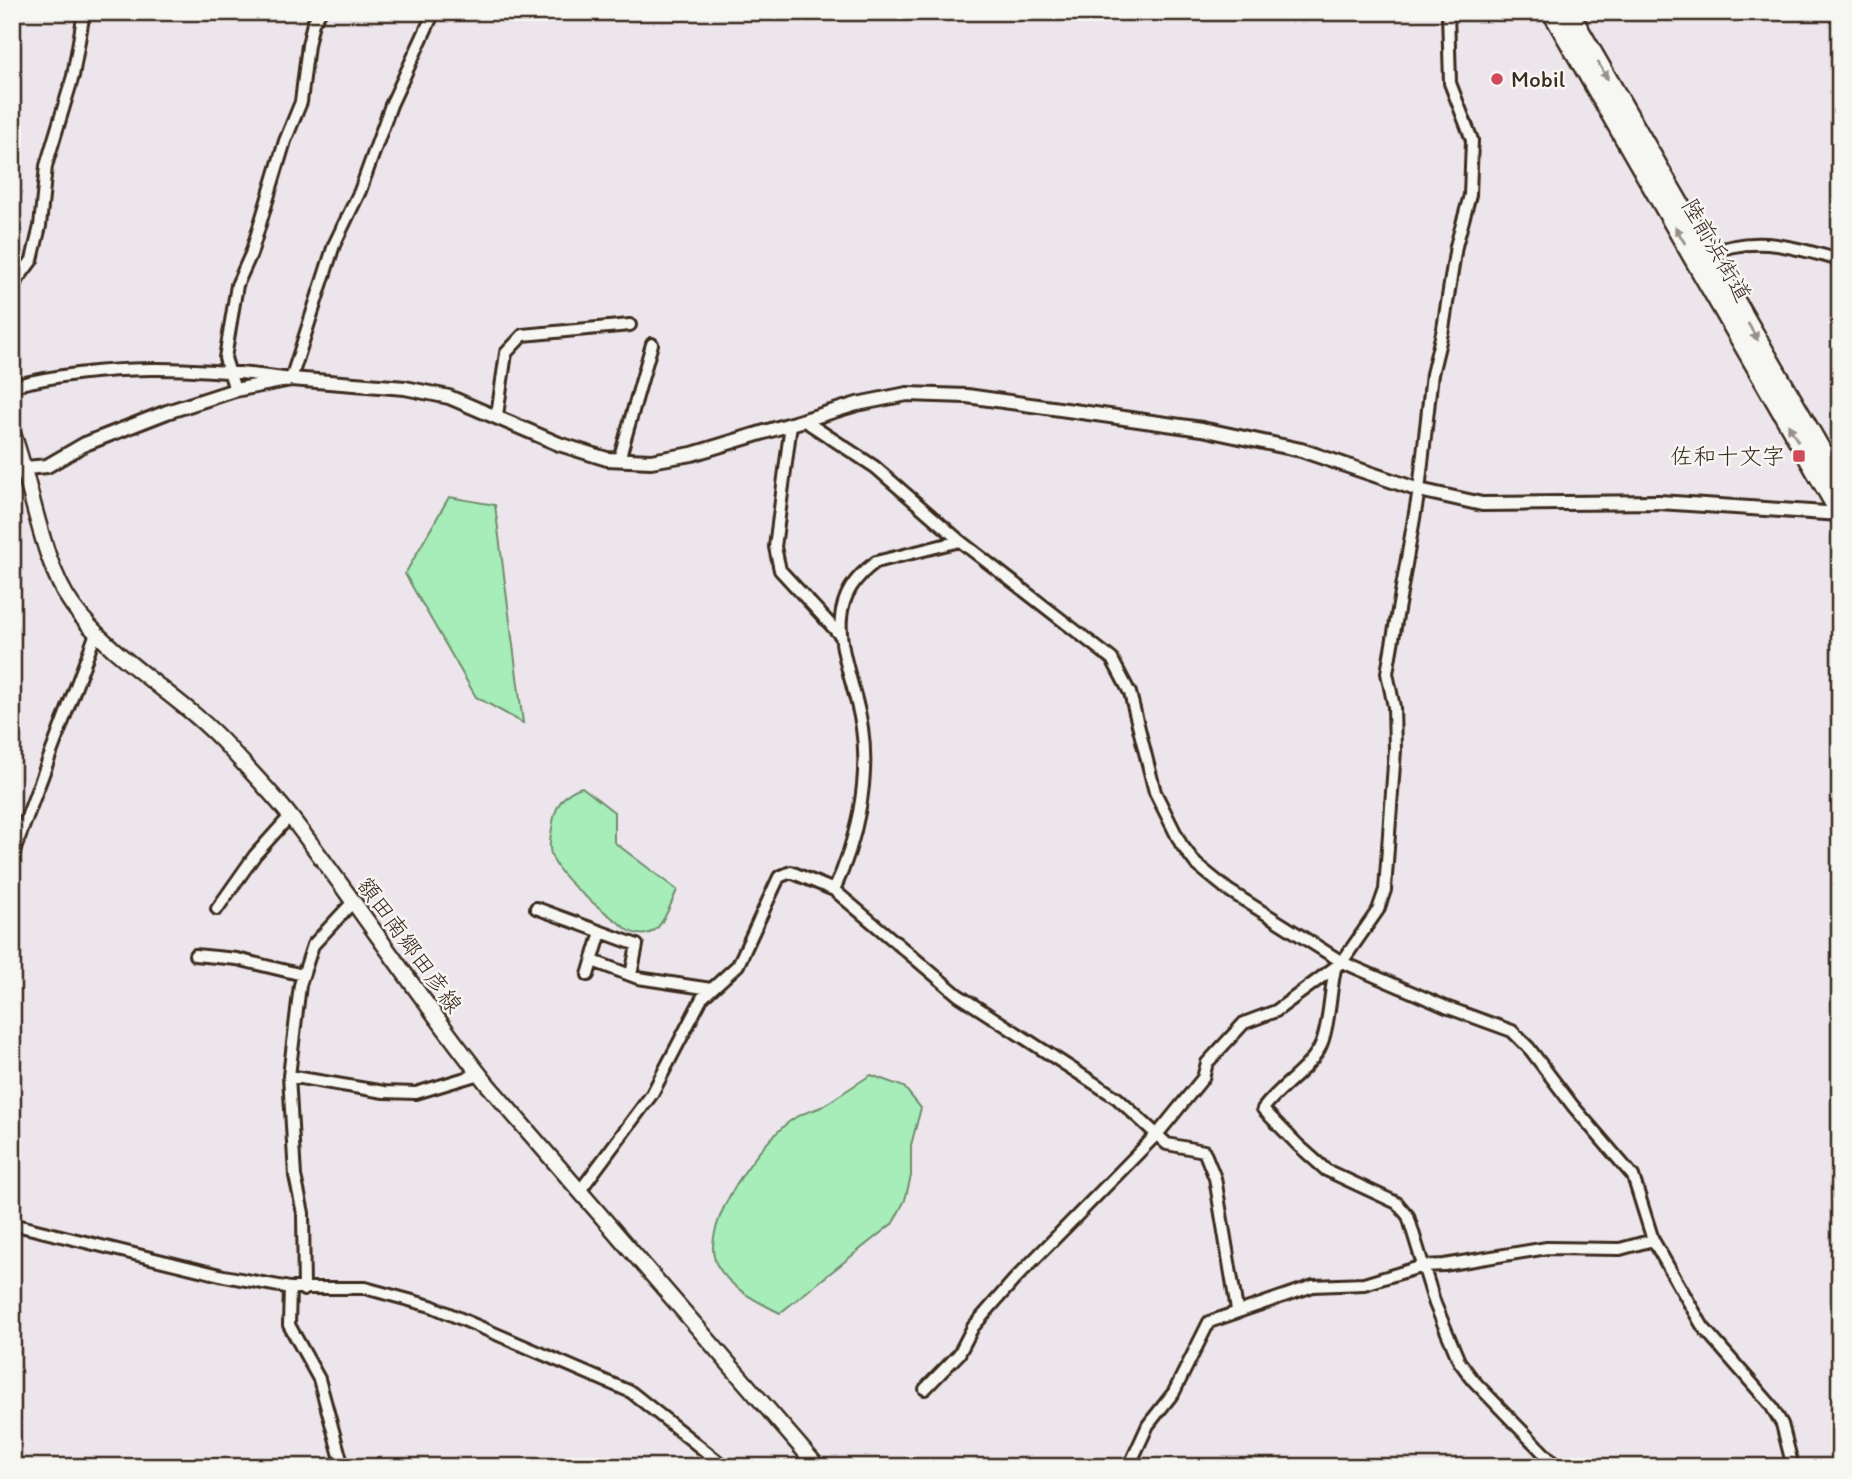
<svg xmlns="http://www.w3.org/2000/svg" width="1852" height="1479" font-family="Itim,'Klee One',sans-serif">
  <rect width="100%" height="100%" fill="#ece6ec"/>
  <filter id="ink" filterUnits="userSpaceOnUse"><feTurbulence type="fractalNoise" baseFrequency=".0143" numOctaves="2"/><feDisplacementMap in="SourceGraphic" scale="14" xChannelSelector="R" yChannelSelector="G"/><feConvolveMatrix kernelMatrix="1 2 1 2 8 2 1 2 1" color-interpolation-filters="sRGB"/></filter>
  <g filter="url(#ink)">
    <!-- green -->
    <path fill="#a6edba" stroke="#708c6c" stroke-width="2" d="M449,497L495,505L523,723L476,697L405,574Z
      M582,787L614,812V842L677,890C667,912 658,947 628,930C606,912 553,878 550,849C549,840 552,830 553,822C556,804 565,792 582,787Z
      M871,1075L904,1087L921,1108L911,1145V1176L905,1200L893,1223L780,1313C756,1301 731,1289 717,1265C696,1227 764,1136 796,1117C804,1112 813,1111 821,1107C838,1097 854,1085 871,1075Z"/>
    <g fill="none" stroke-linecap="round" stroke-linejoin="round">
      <!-- minor casing -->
      <g stroke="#3b2a1e" stroke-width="16">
        <path id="minor" d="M1707,254C1756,234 1791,247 1840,260
          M12,287L32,260L40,226L46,166L73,76L84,12
          M12,386C105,363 197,366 291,379L334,245L360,191L391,105L434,12
          M235,390L225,358L237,285L251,254L285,141L301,102L308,45L313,23L320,12
          M497,415L506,353L523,335L630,325
          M805,421L875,467L960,541L1112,659L1130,693L1155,792L1181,844L1196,864L1228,890L1342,962L1446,1007L1512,1031L1529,1048L1573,1106L1633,1176L1653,1240L1703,1327L1770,1404L1782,1424L1793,1467
          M791,424L775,547L780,570L841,636
          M619,460L652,344
          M12,857L96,633
          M834,890C856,843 870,781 862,728C854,669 811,607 876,562L960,541
          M536,908L637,945L631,975
          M217,909L255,855L290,816
          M195,955L237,959L303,975
          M593,961L638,978L711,989
          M1335,969C1330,991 1329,1031 1319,1049C1305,1073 1279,1087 1263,1109L1298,1145L1326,1170L1397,1203L1408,1216L1435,1304L1459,1361L1473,1380L1557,1467
          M588,975L601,932
          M289,1076L384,1092L416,1093L479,1074
          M579,1192L652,1094L702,998L738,965L779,877L791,872L834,890L958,995L1117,1098L1167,1144L1204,1151L1215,1178L1237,1310
          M12,1224L224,1276L290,1288H365L431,1306L631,1392L725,1467
          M290,1288L289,1325L319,1379L343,1467
          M304,1290L303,1213L295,1176L289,1076L300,985L313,945L351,904
          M925,1389L959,1354L973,1327L1014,1280L1160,1131L1203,1078L1207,1063L1244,1023L1276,1011L1342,962L1378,910L1385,890L1395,750L1394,707L1387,673L1419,490L1432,374L1443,329L1456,246L1470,195L1472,140L1450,83L1448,12
          M1125,1467L1132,1460L1148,1425L1174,1392L1209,1322L1313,1286L1364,1284L1423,1266L1444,1265L1547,1248L1620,1249L1653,1240"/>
      </g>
      <!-- tertiary casing -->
      <g stroke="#3b2a1e" stroke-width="18">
        <path id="tertiary" d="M26,468L47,466L85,444L167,412L235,390L291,379L405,388L449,397L559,444L607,459L651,461L692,454L857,404L907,394L967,396L1202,429L1301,450L1419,490L1482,504L1659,502L1840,514"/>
      </g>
      <!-- secondary casing -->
      <g stroke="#3b2a1e" stroke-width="19">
        <path id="secondary" d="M12,431C32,484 41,562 73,606C115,663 183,696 230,749C251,772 274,795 293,820C360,907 419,999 488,1085L818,1467"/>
      </g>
      <!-- trunk casing -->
      <g stroke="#3b2a1e" stroke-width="23">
        <path id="trunk" d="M1552,12L1840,513
          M1569,12L1840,483"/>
      </g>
      <!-- minor -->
      <use href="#minor" stroke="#f6f6f2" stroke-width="10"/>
      <!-- tertiary -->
      <use href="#tertiary" stroke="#f6f6f2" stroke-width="12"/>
      <!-- secondary -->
      <use href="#secondary" stroke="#f6f6f2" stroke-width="14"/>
      <!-- trunk -->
      <use href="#trunk" stroke="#f6f6f2" stroke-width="18"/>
    </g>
    <!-- one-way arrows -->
    <defs><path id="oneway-solid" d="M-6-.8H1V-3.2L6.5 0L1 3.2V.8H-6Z" transform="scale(1.75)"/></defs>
    <g fill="#989088">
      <use href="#oneway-solid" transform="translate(1603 71) rotate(60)"/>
      <use href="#oneway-solid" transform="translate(1680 235) rotate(-120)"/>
      <use href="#oneway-solid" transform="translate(1753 332) rotate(60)"/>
      <use href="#oneway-solid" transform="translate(1793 433) rotate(-120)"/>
    </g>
  </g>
  <!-- markers -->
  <g fill="#d1495b" stroke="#f6f6f2" stroke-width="2.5">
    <circle cx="1497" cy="79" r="7"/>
    <rect x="1792" y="449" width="14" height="14" rx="3.5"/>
  </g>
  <g text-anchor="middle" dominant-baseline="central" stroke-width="5" stroke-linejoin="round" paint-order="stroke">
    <!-- poi labels -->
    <g font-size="23" fill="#3b2a1e" stroke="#f6f6f2" text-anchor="start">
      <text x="1511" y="79">Mobil</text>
      <text x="1785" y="456" text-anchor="end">佐和十文字</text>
    </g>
    <!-- street labels -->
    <g font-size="23" fill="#3b2a1e" stroke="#f6f6f2">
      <text transform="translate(1717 250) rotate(60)">陸前浜街道</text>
      <text transform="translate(410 945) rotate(54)">額田南郷田彦線</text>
    </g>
  </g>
  <!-- margin -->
  <rect width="1852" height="1479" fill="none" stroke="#f6f6f2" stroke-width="42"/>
  <rect x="21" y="21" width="1810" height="1437" fill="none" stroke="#3b2a1e" stroke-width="2.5" filter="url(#ink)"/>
</svg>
